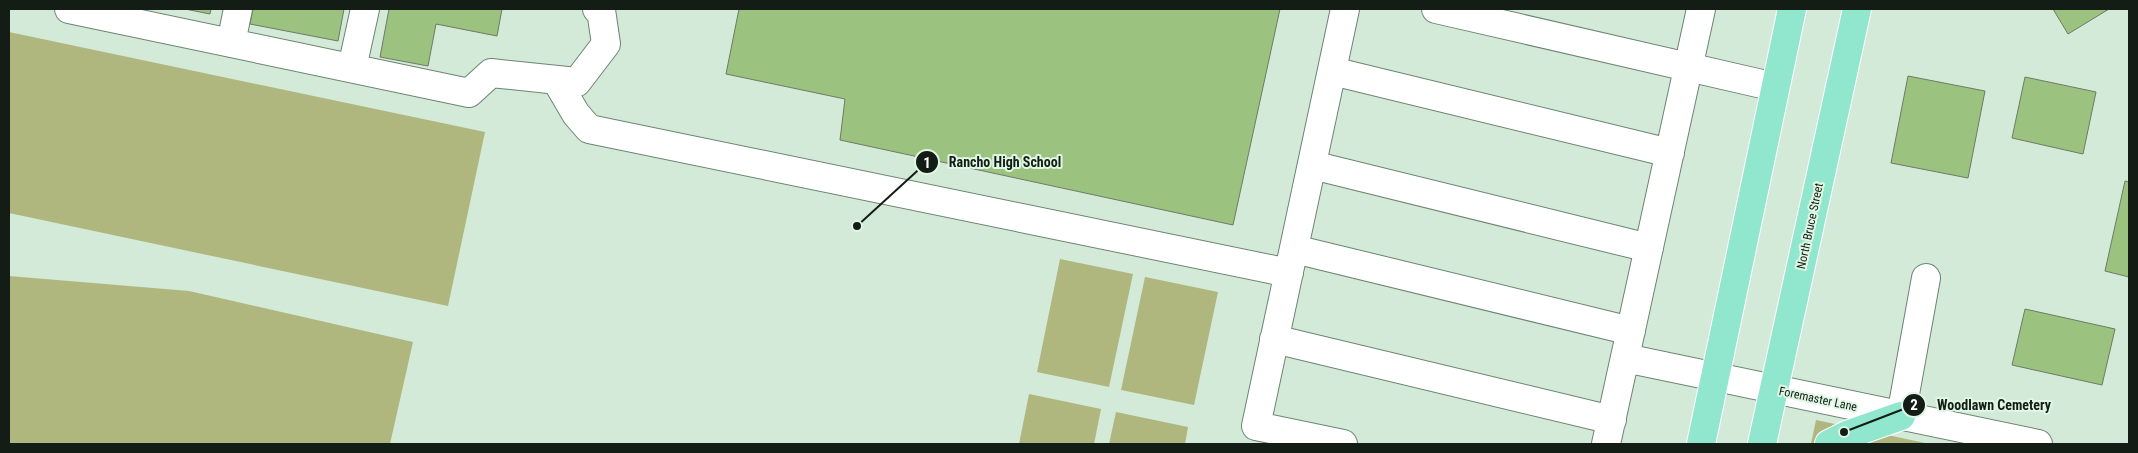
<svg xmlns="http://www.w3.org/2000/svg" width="2138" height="453" font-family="'Roboto Condensed',sans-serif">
  <rect width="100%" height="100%" fill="#d2ead7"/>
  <!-- green -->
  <path fill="#afb77e" d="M9,32L485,132L448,306L9,213Z
    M1060,259L1133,274L1109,387L1037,372Z
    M9,276L189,291L413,342L390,444H9Z
    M1145,277L1218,292L1194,405L1121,390Z
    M1029,394L1101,409L1094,444H1019Z
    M1116,412L1188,427L1185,444H1109Z
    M1816,420L1930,444H1811Z"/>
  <!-- building -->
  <path fill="#9bc37f" stroke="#6e7b65" d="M185,9H211L210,14Z
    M253,9H344L338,41L250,24Z
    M389,9H502L497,36L436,24L428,66L380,57Z
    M739,9H1280L1233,225L840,140L845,99L726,74Z
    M2053,9H2109L2068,34Z
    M1908,76L1985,91L1968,178L1891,163Z
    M2025,77L2096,92L2083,154L2012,138Z
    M2125,181L2129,182V277L2105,271Z
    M2025,309L2115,329L2102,385L2012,365Z"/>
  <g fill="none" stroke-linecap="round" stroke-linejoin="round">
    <!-- minor casing -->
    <g stroke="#6e8473" stroke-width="30">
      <path id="minor" d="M69,9L469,93L491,73L577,82L606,44L601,10L597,9
        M1436,9L1775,87
        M231,43L238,9
        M352,68L365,9
        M1332,71L1670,153
        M556,80L576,114L589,129L1289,273
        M1312,165L1649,248
        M1294,249L1631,331
        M1274,339L1612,420
        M1625,358L2038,444
        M1901,416L1926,278
        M1343,444L1256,426L1345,9
        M1606,444L1701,9"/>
    </g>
    <!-- major casing -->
    <g stroke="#fff" stroke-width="30">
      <path id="major" d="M1701,444L1792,9
        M1762,444L1857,9
        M1829,444L1847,435L1901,416"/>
    </g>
    <!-- minor -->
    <use href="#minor" stroke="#fff" stroke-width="28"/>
    <!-- major -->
    <use href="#major" stroke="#91e6ce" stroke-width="28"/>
  </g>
  <g text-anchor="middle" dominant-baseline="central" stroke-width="4" stroke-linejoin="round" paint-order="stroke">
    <!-- street labels -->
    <g font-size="12" fill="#131c15" stroke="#dff7e4">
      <text transform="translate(1810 226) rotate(-78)">North Bruce Street</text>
      <text transform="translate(1818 399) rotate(12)">Foremaster Lane</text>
    </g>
  </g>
  <!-- callouts -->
  <path fill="none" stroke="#131c15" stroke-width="2" d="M857 226L927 162M1844 432L1914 405"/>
  <g fill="#131c15" stroke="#dff7e4" stroke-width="2">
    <circle cx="857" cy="226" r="5"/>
    <circle cx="1844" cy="432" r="5"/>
    <circle cx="927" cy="162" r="12"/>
    <circle cx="1914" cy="405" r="12"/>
  </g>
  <g font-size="15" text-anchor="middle" font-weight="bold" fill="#fff">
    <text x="927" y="168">1</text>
    <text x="1914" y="410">2</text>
  </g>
  <g font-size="14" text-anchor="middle" font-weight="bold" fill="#131c15" stroke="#dff7e4" stroke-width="4" stroke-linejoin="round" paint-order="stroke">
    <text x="1005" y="167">Rancho High School</text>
    <text x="1994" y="410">Woodlawn Cemetery</text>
  </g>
  <!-- border -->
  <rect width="2138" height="453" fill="none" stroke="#131c15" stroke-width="20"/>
</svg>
